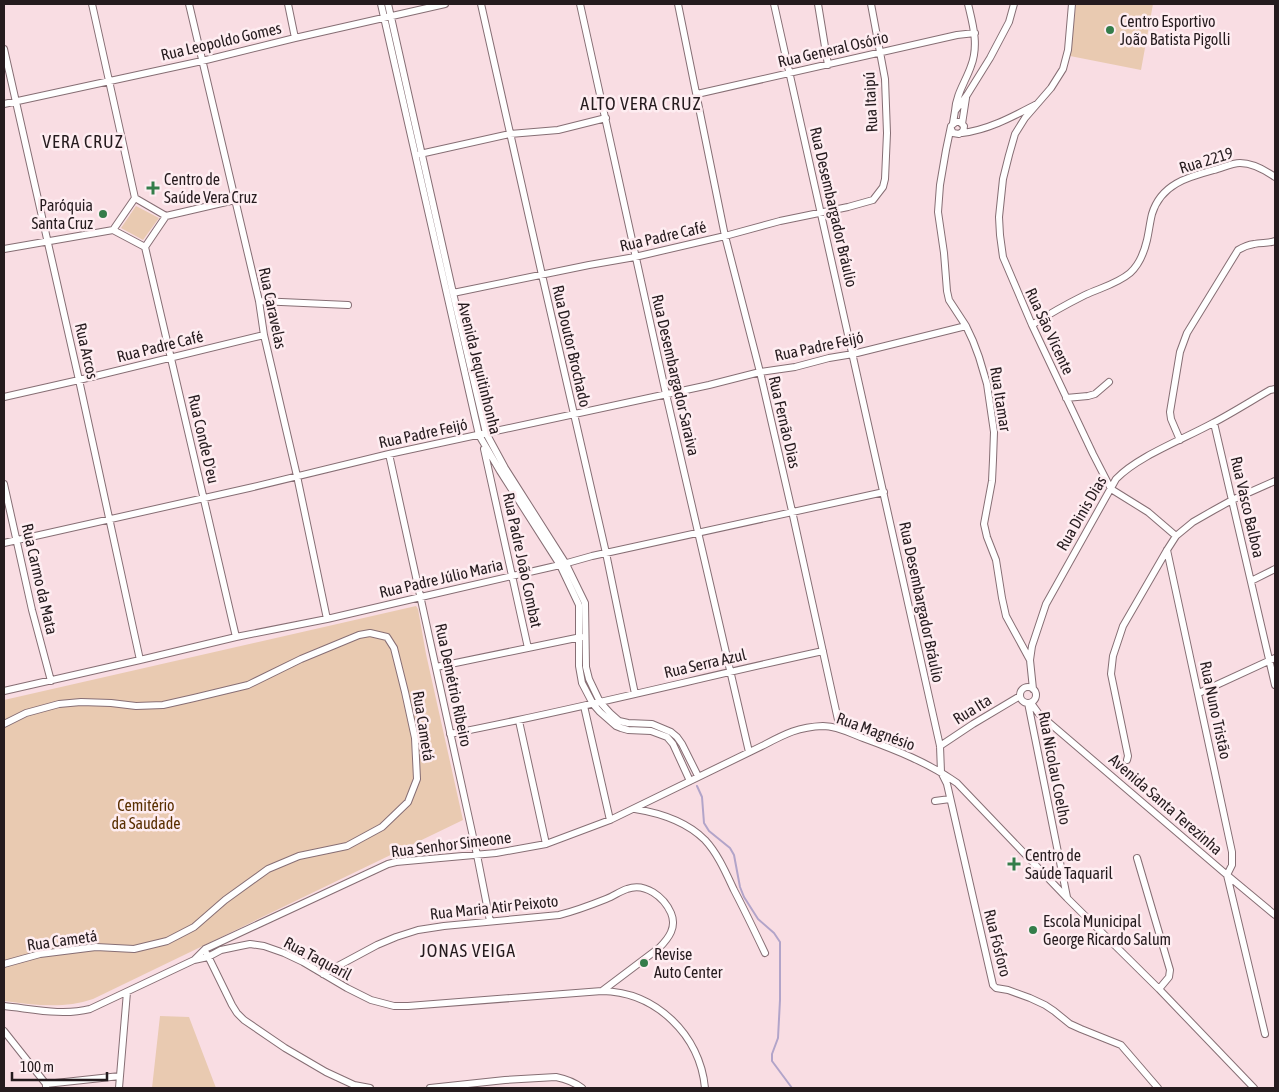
<svg xmlns="http://www.w3.org/2000/svg" width="1279" height="1092" font-family="'Asap Condensed',sans-serif">
  <rect width="100%" height="100%" fill="#f9dde3"/>
  <!-- green -->
  <path fill="#e9cab1" d="M1076,4H1153L1141,70L1070,56Z
    M136,206L159,218L143,240L121,228Z
    M416,606L418,609L426,654L463,820L93,999C64,1009 34,1005 4,1001V700Z
    M160,1016L189,1017L216,1088H152Z"/>
  <g fill="none" stroke-linecap="round" stroke-linejoin="round">
    <!-- stream -->
    <path stroke="#b2a4c9" stroke-width="2" d="M697,786L702,797L704,823L709,831L730,848L734,855L740,887L744,897L758,919L774,933L780,942V1000L778,1038L772,1054V1061L792,1088"/>
    <!-- minor casing -->
    <g stroke="#866e74" stroke-width="8">
      <path id="minor" d="M92,4L135,198
        M189,4L259,301L264,335L297,476L327,619
        M288,4L295,38
        M381,4L479,435L500,471L560,565L579,605V666L582,683L593,704L600,712L616,726L621,728L628,730L651,731L667,737L673,744L690,781
        M388,4L453,293L486,433L505,468L566,564L585,603L586,667L589,679L600,702L610,713L619,721L628,723L652,724L671,732L677,737L682,744L698,776
        M481,4L542,275L606,553L635,694
        M580,4L666,394L749,752
        M678,4L725,236L760,372L792,511L840,729
        M774,4L940,746L941,772L947,784L993,985L996,988L1008,990L1030,998L1045,1005L1054,1011L1070,1024L1081,1029L1121,1045L1158,1088
        M818,4L828,65
        M1072,4L1068,50L1063,69L1051,88L1025,118L1015,134L1009,155L1003,179L999,217L1000,235L1003,257L1032,325L1093,454L1111,489L1148,512L1176,536
        M4,49L79,380L140,660
        M697,94L957,35L975,33
        M4,104L202,61L295,38L445,4
        M955,111C956,94 966,81 971,66C979,45 973,25 968,4
        M953,123L955,111L967,95L990,58L1009,22L1014,4
        M962,124L966,98
        M951,129L953,133L959,134C963,132 964,130 964,126L960,122H956L951,126L946,150L940,185L938,212L944,253L947,291L949,300L966,326L973,341L979,357L987,384L994,432L993,460L992,481L984,524L987,537L996,560L1002,598L1006,616L1030,660L1033,689
        M962,133C988,130 1012,117 1035,105
        M420,154L510,134L558,130L606,118
        M135,198L166,216L145,247L113,230Z
        M166,216L235,200
        M145,247L236,637
        M4,249L113,230
        M453,293L589,265L635,257L725,236L780,221L848,207L873,200L883,187L885,179L887,133L885,79L871,4
        M259,301L348,305
        M1032,325C1049,314 1067,304 1085,295C1100,288 1117,284 1130,273C1140,264 1144,253 1147,240C1149,231 1150,222 1152,214C1161,184 1188,177 1214,170C1222,168 1232,163 1240,163C1253,163 1265,170 1275,177
        M4,397L79,380L264,335
        M1066,398L1088,396L1095,394L1109,382
        M1214,423L1275,685
        M1180,440L1171,419L1170,412L1180,352L1187,333L1238,250C1243,247 1247,245 1254,244C1261,242 1268,244 1275,241
        M484,449L528,648
        M389,454L477,855L490,921
        M4,484L32,610L51,681
        M4,543L249,488L389,454L709,385L760,372L795,367L829,358L853,354L966,326
        M1167,550L1232,852V865L1227,875
        M1251,581L1275,569
        M1030,660L1032,646L1046,604L1116,479C1138,456 1184,439 1213,423C1232,413 1251,401 1270,390L1275,389
        M436,667L581,637
        M1020 695a8 8 0 1 1 16 0a8 8 0 1 1-16 0Z
        M4,691L140,660L236,637L327,619L421,597L560,565L592,556L884,492
        M1199,693L1275,658
        M1028,703L1067,897
        M1031,703L1039,714L1227,875L1275,915
        M584,706L610,820
        M519,721L546,844
        M4,724L26,713L59,704L81,702L111,703L136,706L163,705L194,698L248,685L301,659L359,635L370,633L387,637L394,648L405,692L415,738L417,779L408,802L382,827L347,846L299,856L268,869L225,900L194,927L167,941L134,949L96,947L40,954L4,964
        M450,734C575,710 699,678 823,651
        M940,746L973,724L1020,696
        M1127,760L1128,756L1111,674L1113,656L1123,626L1167,550L1176,536L1193,522L1214,510L1232,500L1275,481
        M935,801L950,799
        M635,809C660,813 687,822 705,840C718,854 726,873 734,890C745,911 755,932 765,953
        M1137,858L1170,970L1169,977L1159,989
        M1227,875L1265,1034
        M207,954L232,1005L237,1013L244,1020L285,1048L326,1072L354,1085L370,1088
        M194,960L205,949L388,864L396,862L496,853L546,844L610,820L764,745C785,734 798,727 823,726C837,726 850,733 863,738C896,750 929,763 957,783L1067,898L1159,989L1254,1088
        M323,974L377,945L396,937L418,930L444,926L559,915C575,911 591,905 606,899C614,896 620,891 627,889C645,882 664,897 671,913C677,927 669,938 659,948L602,991
        M4,1006C33,1009 62,1016 90,1009L194,960L208,957L221,950L240,946L250,944L264,946L284,953L303,962L347,988L371,1000L394,1006H408L602,991C656,992 700,1035 705,1088
        M4,1031L46,1084V1088
        M46,1084L120,1076
        M119,1088L127,992
        M430,1088L505,1080L556,1077C566,1079 574,1082 582,1088"/>
    </g>
    <!-- minor -->
    <use href="#minor" stroke="#fff" stroke-width="6"/>
  </g>
  <!-- markers -->
  <g fill="#347d4a" stroke="#feedf1" stroke-width="2">
    <circle cx="1110" cy="30" r="5"/>
    <path d="M150.5 180.5h5v5h5v5h-5v5h-5v-5h-5v-5h5z"/>
    <circle cx="103" cy="214" r="5"/>
    <path d="M1011.5 856.5h5v5h5v5h-5v5h-5v-5h-5v-5h5z"/>
    <circle cx="1033" cy="930" r="5"/>
    <circle cx="644" cy="963" r="5"/>
  </g>
  <g text-anchor="middle" dominant-baseline="central" stroke-width="5" stroke-linejoin="round" paint-order="stroke">
    <!-- poi labels -->
    <g font-size="16" fill="#251b1e" stroke="#feedf1" text-anchor="start">
      <text x="1120" y="21">Centro Esportivo<tspan x="1120" dy="18">João Batista Pigolli</tspan></text>
      <text x="164" y="179">Centro de<tspan x="164" dy="18">Saúde Vera Cruz</tspan></text>
      <text x="93" y="205" text-anchor="end">Paróquia<tspan x="93" dy="18">Santa Cruz</tspan></text>
      <text x="1025" y="855">Centro de<tspan x="1025" dy="18">Saúde Taquaril</tspan></text>
      <text x="1043" y="921">Escola Municipal<tspan x="1043" dy="18">George Ricardo Salum</tspan></text>
      <text x="654" y="954">Revise<tspan x="654" dy="18">Auto Center</tspan></text>
    </g>
    <!-- street labels -->
    <g font-size="16" fill="#251b1e" stroke="#feedf1">
      <text transform="translate(221 41) rotate(-13)">Rua Leopoldo Gomes</text>
      <text transform="translate(833 49) rotate(-13)">Rua General Osório</text>
      <text transform="translate(870 102) rotate(-93)">Rua Itaipú</text>
      <text transform="translate(1206 160) rotate(-17)">Rua 2219</text>
      <text transform="translate(834 207) rotate(77)">Rua Desembargador Bráulio</text>
      <text transform="translate(663 236) rotate(-13)">Rua Padre Café</text>
      <text transform="translate(273 308) rotate(78)">Rua Caravelas</text>
      <text transform="translate(1050 331) rotate(65)">Rua São Vicente</text>
      <text transform="translate(160 346) rotate(-14)">Rua Padre Café</text>
      <text transform="translate(572 346) rotate(77)">Rua Doutor Brochado</text>
      <text transform="translate(819 346) rotate(-12)">Rua Padre Feijó</text>
      <text transform="translate(87 351) rotate(77)">Rua Arcos</text>
      <text transform="translate(480 368) rotate(76)">Avenida Jequitinhonha</text>
      <text transform="translate(676 375) rotate(77)">Rua Desembargador Saraiva</text>
      <text transform="translate(1001 399) rotate(81)">Rua Itamar</text>
      <text transform="translate(785 422) rotate(77)">Rua Fernão Dias</text>
      <text transform="translate(423 433) rotate(-12)">Rua Padre Feijó</text>
      <text transform="translate(204 439) rotate(77)">Rua Conde D'eu</text>
      <text transform="translate(1248 507) rotate(77)">Rua Vasco Balboa</text>
      <text transform="translate(1081 513) rotate(-60)">Rua Dinis Dias</text>
      <text transform="translate(523 560) rotate(78)">Rua Padre João Combat</text>
      <text transform="translate(441 578) rotate(-13)">Rua Padre Júlio Maria</text>
      <text transform="translate(40 579) rotate(77)">Rua Carmo da Mata</text>
      <text transform="translate(922 602) rotate(78)">Rua Desembargador Bráulio</text>
      <text transform="translate(705 663) rotate(-13)">Rua Serra Azul</text>
      <text transform="translate(454 685) rotate(78)">Rua Demétrio Ribeiro</text>
      <text transform="translate(972 709) rotate(-32)">Rua Ita</text>
      <text transform="translate(1216 710) rotate(78)">Rua Nuno Tristão</text>
      <text transform="translate(424 726) rotate(81)">Rua Cametá</text>
      <text transform="translate(876 731) rotate(20)">Rua Magnésio</text>
      <text transform="translate(1055 768) rotate(79)">Rua Nicolau Coelho</text>
      <text transform="translate(1166 804) rotate(41)">Avenida Santa Terezinha</text>
      <text transform="translate(451 844) rotate(-7)">Rua Senhor Simeone</text>
      <text transform="translate(494 907) rotate(-6)">Rua Maria Atir Peixoto</text>
      <text transform="translate(62 940) rotate(-8)">Rua Cametá</text>
      <text transform="translate(998 943) rotate(76)">Rua Fósforo</text>
      <text transform="translate(318 958) rotate(28)">Rua Taquaril</text>
    </g>
    <!-- park labels -->
    <g font-size="16" fill="#592f00" stroke="#feedf1">
      <text x="146" y="805">Cemitério<tspan x="146" dy="18">da Saudade</tspan></text>
    </g>
    <!-- neighbourhood labels -->
    <g font-size="18" letter-spacing="1" fill="#251b1e" stroke="#feedf1">
      <text x="641" y="103">ALTO VERA CRUZ</text>
      <text x="83" y="141">VERA CRUZ</text>
      <text x="468" y="950">JONAS VEIGA</text>
    </g>
  </g>
  <!-- border -->
  <rect width="1279" height="1092" fill="none" stroke="#251b1e" stroke-width="10"/>
  <!-- scale -->
  <path d="M12 1072v8h95v-8" fill="none" stroke="#251b1e" stroke-width="2.5"/>
  <text x="20" y="1072" font-size="15" fill="#251b1e" stroke="#feedf1" stroke-width="4" paint-order="stroke">100 m</text>
</svg>
